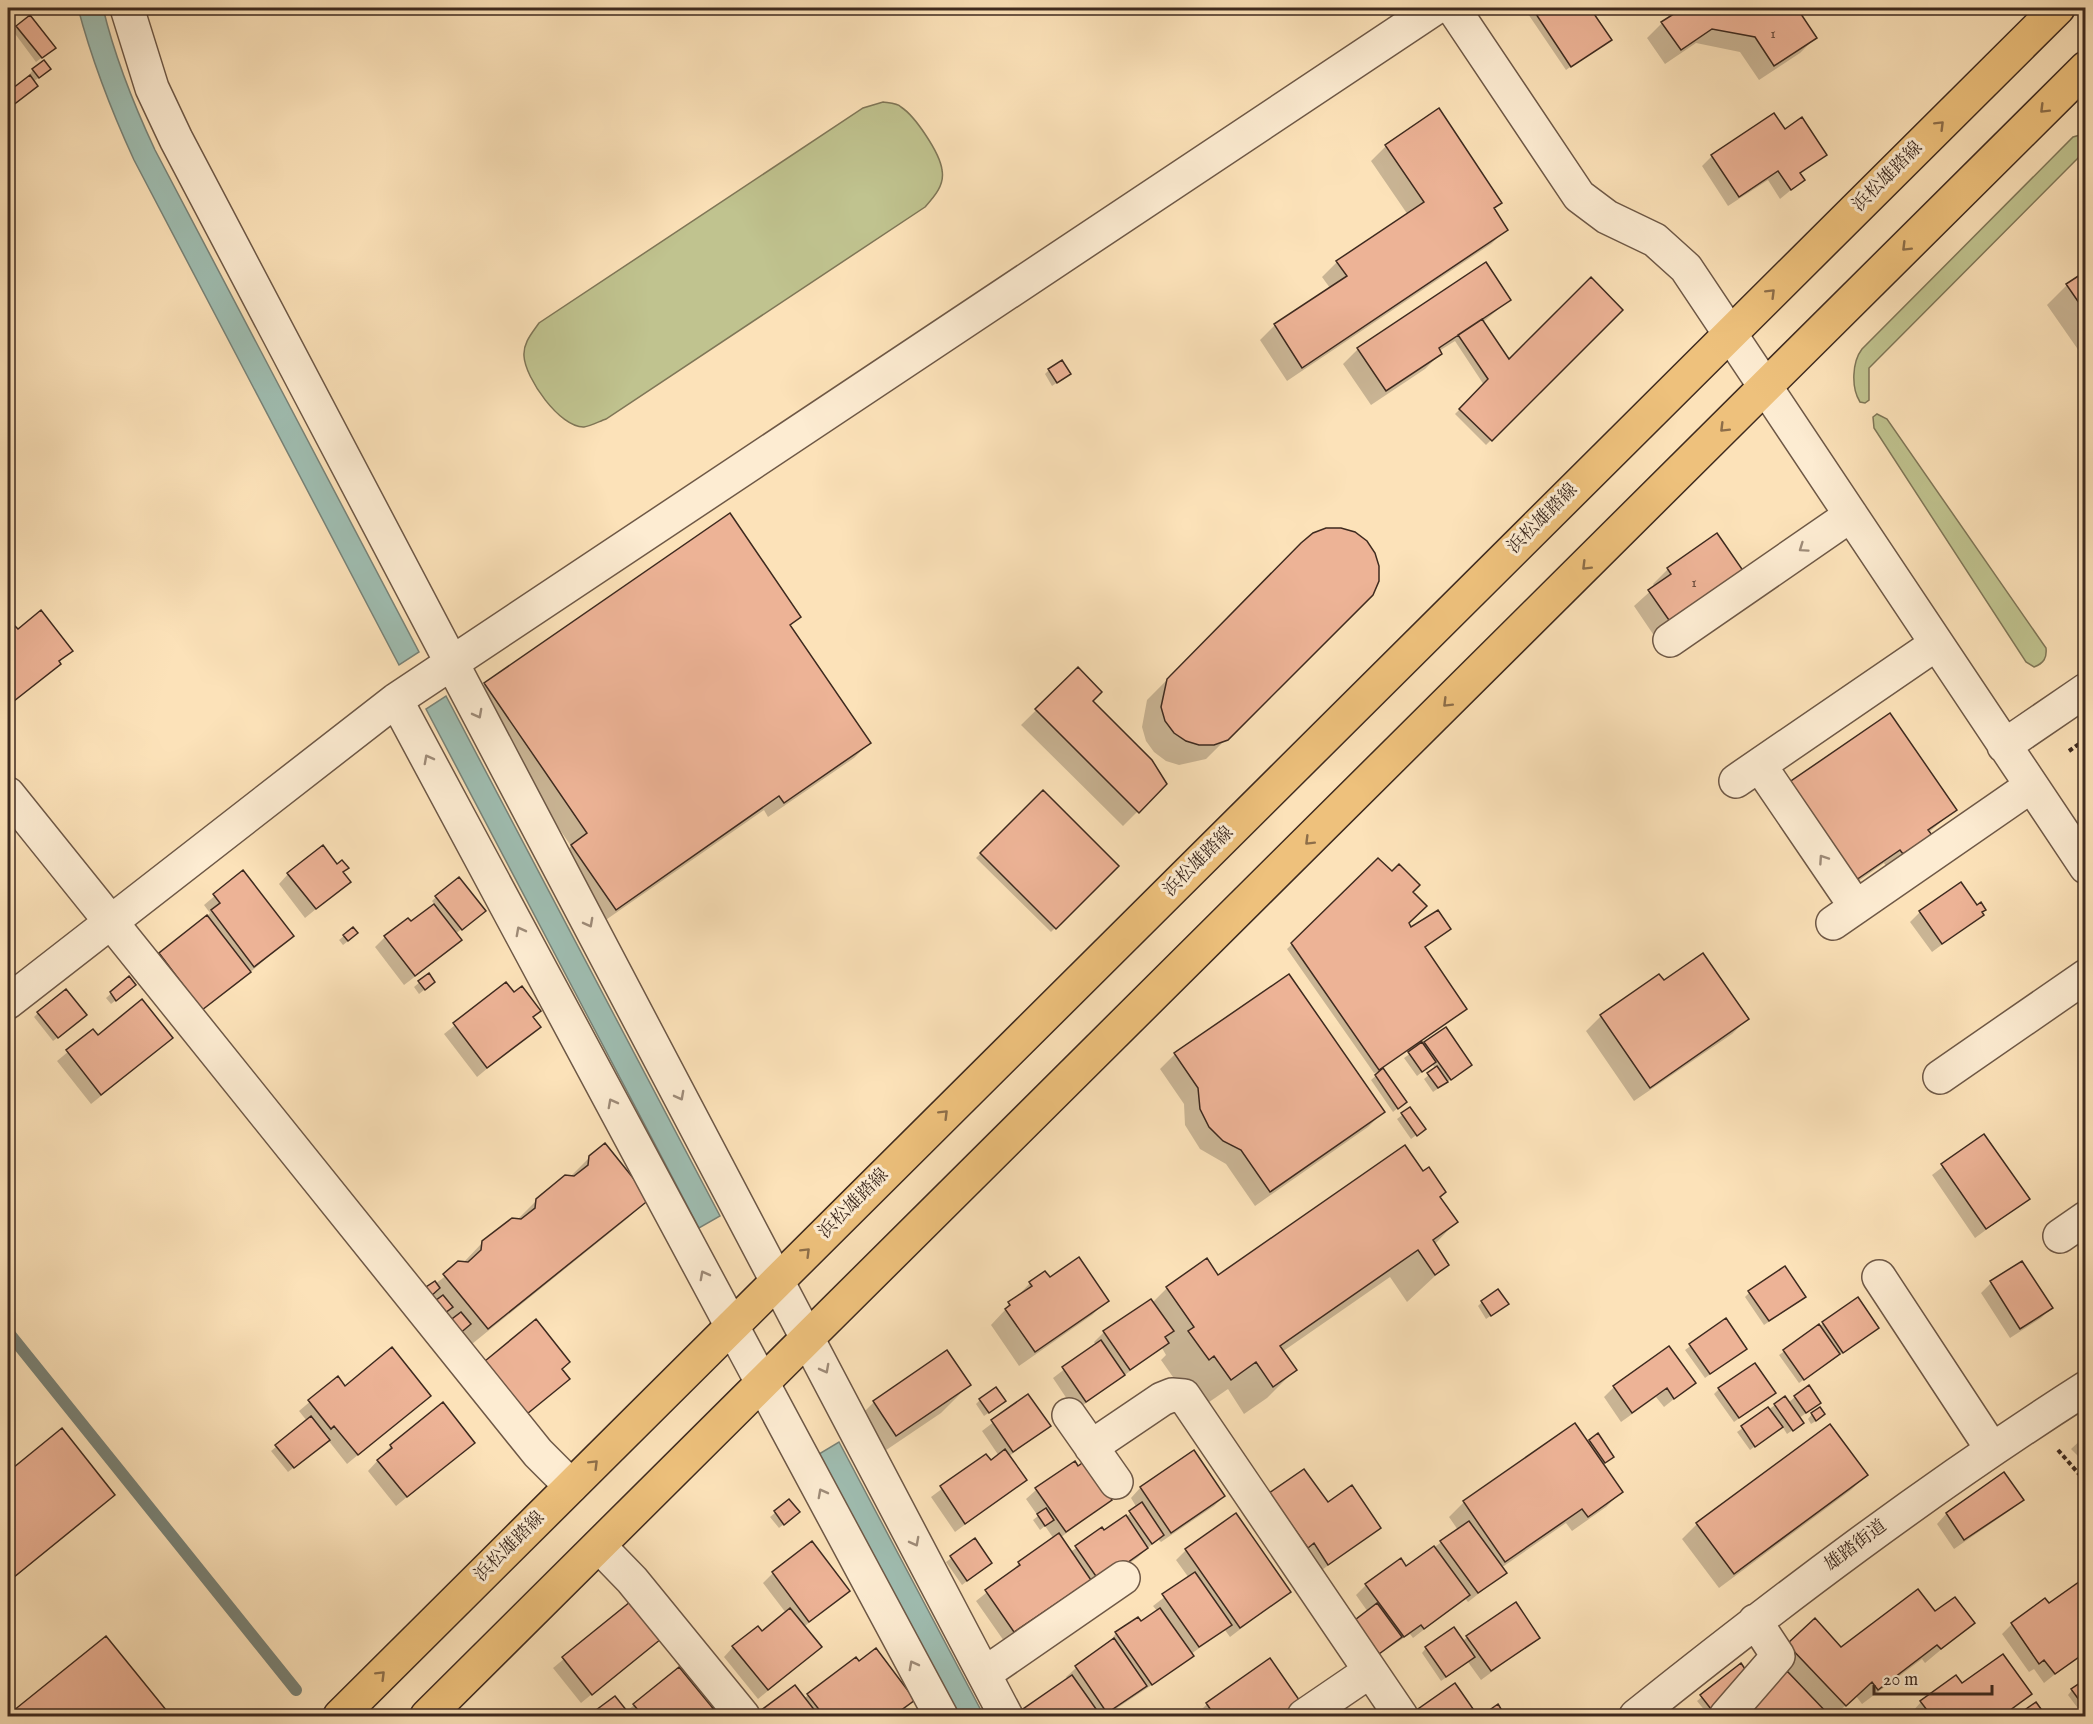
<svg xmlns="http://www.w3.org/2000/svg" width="2093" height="1724" font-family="'IM FELL English','Noto Serif JP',serif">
  <rect width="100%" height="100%" fill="#fce2b9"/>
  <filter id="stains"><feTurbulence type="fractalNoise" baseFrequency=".00333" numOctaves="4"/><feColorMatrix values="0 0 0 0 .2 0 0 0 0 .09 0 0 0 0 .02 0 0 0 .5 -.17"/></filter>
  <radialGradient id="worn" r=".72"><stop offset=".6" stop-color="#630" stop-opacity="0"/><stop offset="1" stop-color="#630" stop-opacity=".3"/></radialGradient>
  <!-- green -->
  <path fill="#c0c38f" stroke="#7f7657" stroke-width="1.5" d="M883,102C889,103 897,103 901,107C915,116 940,153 942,170C945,185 934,197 925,207L606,419C600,421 591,426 584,427C560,428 525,378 524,356C523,343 532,333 539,323L863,108Z
    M2080,135L2085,137V151L1869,368V400L1865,403L1860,402C1851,388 1852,362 1862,349L2073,137Z
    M1877,414L1887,419L2046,648C2047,658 2044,663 2034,667L2026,662L1874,428L1873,417Z"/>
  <!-- water -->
  <path fill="#9fbdb1" stroke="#788277" stroke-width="1.5" d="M78,8H103C115,58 133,103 155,150L419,652L399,665L134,160C111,110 92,61 78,8Z
    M446,696L720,1216L699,1228L426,709Z
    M839,1442L984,1716H958L819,1454Z"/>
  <!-- shadow -->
  <path fill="#0003" d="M1524,8H1589L1610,39L1566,70Z
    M1686,8H1795L1815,38L1800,53L1759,80L1740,52L1696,43L1665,64L1647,38L1662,23Z
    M17,27L49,52L36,62L13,31Z
    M33,70L45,73L33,82L36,86L26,95L8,110V83L13,91L30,77L29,75Z
    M1774,115L1784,131L1825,154L1799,175L1803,180L1780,199L1768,180L1728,206L1702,166L1712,156Z
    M1386,146L1500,203L1493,210L1507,229L1491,244L1287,381L1260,340L1275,325L1330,288L1322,277L1337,262L1408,215L1371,161Z
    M2086,272V361L2047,305L2067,285Z
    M1509,300L1482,323L1508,362L1621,310L1486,445L1455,414L1484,385L1455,341L1439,351L1440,354L1425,369L1371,405L1343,364L1358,349Z
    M1049,370L1064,378L1052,386L1045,374Z
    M729,515L800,616L789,627L869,743L854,758L768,817L764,810L600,924L557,861L571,846L470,699L485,684Z
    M1717,535L1742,572L1655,637L1634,606L1655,587L1653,584L1668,569Z
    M1302,544L1372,594L1206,759L1179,765L1166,761L1154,752L1146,741L1142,727L1147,700Z
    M15,628L71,650L49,673L8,707V633Z
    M1078,669L1091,701L1166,783L1123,826L1021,725Z
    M1043,792L1117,866L1051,932L976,858Z
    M1774,799L1955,810L1928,833L1930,835L1887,868L1884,863L1840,894Z
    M1378,860L1411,892L1407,923L1411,929H1449L1424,948L1465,1009L1381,1068L1405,1102L1393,1112L1371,1080L1381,1071L1374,1073L1287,949Z
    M243,872L292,936L239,982L192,1018L150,964L202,921L210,913L204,905Z
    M342,873L349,882L305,918L279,884L288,874Z
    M436,897L479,916L455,934L460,940L450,950L404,985L375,947L385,937L411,924L435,905L432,901Z
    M1977,907L1982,915L1932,952L1910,922L1920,912Z
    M344,936L352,938L343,945L339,940Z
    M428,975L429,986L419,994L414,987Z
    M1289,976L1383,1112L1368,1127L1255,1206L1226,1164L1200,1149L1185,1125L1184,1104L1160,1069L1175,1054Z
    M1659,976L1663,982L1747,1019L1732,1034L1634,1101L1586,1031L1601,1016Z
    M129,978L130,989L111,1004L106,998Z
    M506,984L539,1026L477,1077L444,1034Z
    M38,1013L80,1020L53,1041L34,1017Z
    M93,1031L98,1037L161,1048L91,1104L57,1061Z
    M1425,1043L1466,1069L1433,1092L1424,1079L1436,1069L1432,1064L1417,1076L1404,1058Z
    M2086,1064V1076L2081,1069Z
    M1410,1109L1419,1133L1411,1139L1397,1119Z
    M1984,1136L2028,1199L1975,1238L1932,1175Z
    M590,1157L648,1199L628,1218L467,1348L427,1298L435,1284L463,1263L483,1242L517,1220L537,1200L570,1177Z
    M1439,1198L1456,1222L1434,1245L1448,1264L1407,1302L1390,1277L1282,1352L1295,1370L1267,1398L1244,1414L1228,1389L1202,1407L1180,1387L1161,1360L1166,1355L1162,1348L1075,1411L1053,1378L1096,1345L1094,1342L1104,1332L1152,1303L1167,1288L1218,1277Z
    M2021,1263L2051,1308L2041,1318L2010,1338L1981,1293L1991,1283Z
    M1050,1279L1107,1300L1092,1315L1019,1366L991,1325L1030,1283Z
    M1749,1293L1800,1301L1764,1325L1745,1297Z
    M1858,1299L1873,1332L1799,1383L1779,1355Z
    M1482,1302L1502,1308L1486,1319L1478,1306Z
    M2086,1308V1323L2080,1314Z
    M1725,1321L1740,1353L1705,1378L1685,1350Z
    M947,1352L969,1385L941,1413L867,1463L845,1431L873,1403Z
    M338,1378L345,1388L429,1396L347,1464L328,1440L288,1472L271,1451L307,1421L299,1411Z
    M1694,1383L1664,1407L1656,1397L1621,1422L1604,1397L1614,1387Z
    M1719,1389L1769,1397L1734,1422L1714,1394Z
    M1028,1396L1049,1426L1008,1457L1025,1480L955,1532L931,1497L986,1456L990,1462L999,1456L982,1431Z
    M1795,1397L1815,1407L1799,1418L1797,1427L1787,1434L1782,1426L1750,1450L1737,1432L1785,1398L1788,1403Z
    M980,1400L1000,1405L984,1416L976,1404Z
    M443,1404L473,1443L396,1506L368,1471L391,1446Z
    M1812,1414L1819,1419L1811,1424L1808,1419Z
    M1830,1426L1866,1475L1851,1490L1719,1588L1682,1539L1697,1524Z
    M61,1431L113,1495L8,1583V1474Z
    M2086,1435V1464L2071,1449Z
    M1590,1441L1608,1461L1602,1465L1621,1492L1606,1507L1572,1531L1566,1523L1501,1568L1505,1573L1468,1602L1465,1598L1413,1638L1410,1634L1374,1657L1368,1612L1356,1595L1366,1585L1406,1568L1458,1530L1449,1517L1464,1502Z
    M1194,1452L1224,1496L1214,1506L1161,1542L1158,1539L1137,1558L1089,1591L1084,1584L1004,1641L976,1601L1010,1574L1019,1563L1054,1539L1045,1526L1040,1530L1033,1520L1038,1516L1026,1499L1036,1490L1110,1500L1060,1538L1070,1552L1125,1518L1137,1508L1131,1498L1140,1488Z
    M2004,1474L2022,1499L2012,1509L1954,1549L1937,1524L1946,1514Z
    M789,1501L793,1517L779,1528L770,1517Z
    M1260,1504L1379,1527L1318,1573Z
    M975,1541L990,1563L962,1585L946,1562Z
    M1186,1550L1289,1592L1230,1637L1225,1630L1191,1654L1182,1665L1105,1716H1018L1068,1680L1066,1677L1076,1668L1108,1645L1116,1633L1141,1624L1158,1612L1153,1606L1189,1578L1176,1560Z
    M773,1573L848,1591L804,1627L810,1656L758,1699L724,1657L733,1647L762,1633L786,1613L763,1583Z
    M2086,1579V1645L2082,1647L2084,1651L2044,1683L2034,1669L2029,1672L2002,1634L2012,1624L2048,1606Z
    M630,1604L659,1639L581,1703L553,1668Z
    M1934,1613L1973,1623L1925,1663L1922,1659L1862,1704L1856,1696L1834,1716H1741L1773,1660L1788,1645L1841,1648Z
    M1467,1637L1538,1638L1481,1680L1468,1662L1441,1681L1422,1653L1426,1648L1462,1642Z
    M105,1638L169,1716H8Z
    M1740,1665L1743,1669L1706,1712L1697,1701Z
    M1962,1685L2030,1694L2003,1716H1915L1912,1712L1921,1702Z
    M1454,1686L1476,1716H1413L1419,1710Z
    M2072,1690L2086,1700L2077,1707L2068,1695Z
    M808,1695L913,1700L894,1716H757L761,1712L804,1699Z
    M614,1698L626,1712L634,1705L714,1712L709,1716H591Z
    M1207,1704H1300L1286,1716H1199L1197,1714Z"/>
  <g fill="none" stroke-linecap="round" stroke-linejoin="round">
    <!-- stream -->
    <path stroke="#788277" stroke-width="12" d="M8,1332L296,1690"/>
  </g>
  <!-- building -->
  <path fill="#edb396" stroke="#3e2a1f" stroke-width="1.5" d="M1532,8H1590L1612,40L1571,67Z
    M1683,8H1797L1817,38L1774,66L1755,37L1712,29L1681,50L1661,22Z
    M30,15L56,48L42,58L16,26Z
    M44,60L51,69L39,78L32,69Z
    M30,75L38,86L8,109V81L13,88Z
    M1439,108L1502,203L1494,208L1508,230L1302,368L1274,324L1347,276L1336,261L1424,202L1385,145Z
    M1774,113L1785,129L1802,117L1827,155L1800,173L1805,180L1791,190L1778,171L1739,197L1711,155Z
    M1486,262L1511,300L1439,348L1442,354L1386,391L1357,348Z
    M2086,271V313L2066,284Z
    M1591,277L1623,310L1492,441L1459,409L1488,379L1458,335L1482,319L1509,359Z
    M1062,360L1071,374L1057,383L1048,369Z
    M730,513L801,617L790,625L871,743L784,803L779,796L616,910L571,845L587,833L484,683Z
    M1326,528H1341L1355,532L1367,541L1375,553L1379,566V581L1373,595L1228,740L1214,745H1199L1186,741L1174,733L1165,721L1161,707L1167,679L1301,543L1313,533Z
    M1717,533L1744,572L1671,623L1648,590L1671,574L1667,568Z
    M41,610L73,651L59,661L61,664L14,701L8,693V632L15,626L18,629Z
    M1078,667L1102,692L1093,701L1152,760L1167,784L1139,813L1035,709Z
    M1890,713L1957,810L1928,830L1932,835L1903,854L1900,850L1856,880L1788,783Z
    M1043,790L1119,866L1056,929L980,853Z
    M323,845L337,864L342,860L349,868L343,872L351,882L316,909L287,873Z
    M1378,858L1392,871L1399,864L1420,885L1413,892L1427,906L1409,923L1411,927L1438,910L1451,929L1425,947L1467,1009L1379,1070L1291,943Z
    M243,870L294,936L254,967L211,910L220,903L213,894Z
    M459,877L486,911L462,930L435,896Z
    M1961,882L1977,905L1981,902L1986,910L1982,912L1984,915L1942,944L1919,911Z
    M434,904L462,940L415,976L384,936L408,918L411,921Z
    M207,915L251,972L202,1010L159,953Z
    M353,927L358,933L348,941L343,935Z
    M1703,953L1749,1019L1650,1088L1600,1015L1659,974L1664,980Z
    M429,973L435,982L425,990L418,981Z
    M1289,974L1385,1112L1270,1192L1241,1150L1223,1141L1209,1127L1200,1109L1198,1088L1174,1053Z
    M129,976L136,985L116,1001L110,992Z
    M506,982L514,992L522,986L541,1011L533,1017L541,1027L487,1068L453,1023Z
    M66,989L87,1015L58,1038L37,1012Z
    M142,999L173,1038L101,1095L66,1050L93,1029L98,1035Z
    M1446,1027L1472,1065L1451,1080L1424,1042Z
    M1422,1042L1436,1062L1422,1072L1408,1052Z
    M1437,1066L1448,1082L1438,1088L1427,1073Z
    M1383,1068L1407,1102L1398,1109L1375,1075Z
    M1410,1107L1426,1129L1417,1136L1401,1113Z
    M1984,1134L2030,1199L1986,1229L1941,1164Z
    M605,1143L650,1199L488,1329L443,1274L458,1261L468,1262L481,1250L482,1241L512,1218L521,1219L535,1208L536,1199L565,1175L574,1176L588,1165L589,1156Z
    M1405,1145L1423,1171L1429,1167L1446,1192L1440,1197L1458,1222L1433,1240L1449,1265L1435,1275L1418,1250L1280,1346L1297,1370L1273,1387L1256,1362L1231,1380L1214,1356L1209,1360L1188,1331L1194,1327L1166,1287L1207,1258L1218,1275Z
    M1079,1257L1109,1301L1035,1352L1005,1309L1010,1305L1008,1302L1032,1286L1029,1282L1045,1271L1050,1277Z
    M2022,1261L2053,1308L2020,1329L1990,1281Z
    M1785,1266L1806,1297L1769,1321L1748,1291Z
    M435,1281L440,1288L430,1297L423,1289Z
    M1498,1289L1509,1304L1491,1316L1481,1301Z
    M443,1295L453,1307L445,1313L435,1301Z
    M1858,1297L1879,1328L1843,1353L1822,1322Z
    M1151,1299L1174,1331L1165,1337L1169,1343L1130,1370L1103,1331Z
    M461,1312L471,1324L458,1335L448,1322Z
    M1726,1318L1747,1349L1710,1374L1689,1344Z
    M536,1319L570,1362L562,1369L570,1379L527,1414L485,1361Z
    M1819,1324L1840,1354L1804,1380L1783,1350Z
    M1101,1340L1125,1375L1086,1402L1062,1367Z
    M1669,1346L1696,1383L1674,1399L1667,1388L1632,1413L1613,1386Z
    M392,1347L431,1396L358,1455L334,1426L331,1429L308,1400L338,1376L345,1386Z
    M947,1350L971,1385L896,1436L873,1401Z
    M1755,1363L1776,1393L1739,1418L1718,1388Z
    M1809,1385L1821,1403L1806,1413L1794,1396Z
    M996,1387L1006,1401L989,1413L979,1399Z
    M1028,1394L1051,1426L1013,1452L991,1420Z
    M1785,1396L1804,1423L1793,1431L1774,1404Z
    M443,1402L475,1443L407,1497L377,1460L392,1448L390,1445Z
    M1768,1407L1783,1427L1755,1447L1741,1426Z
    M1820,1407L1825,1414L1816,1421L1811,1413Z
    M311,1416L330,1440L294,1468L275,1445Z
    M1575,1423L1623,1492L1588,1517L1582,1509L1505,1562L1463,1501Z
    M1830,1424L1868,1475L1734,1574L1696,1523Z
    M62,1428L115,1495L8,1582V1472Z
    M1598,1433L1614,1457L1605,1463L1589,1440Z
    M1005,1449L1027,1480L965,1524L940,1486L986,1454L991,1460Z
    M1194,1450L1225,1496L1171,1533L1140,1487Z
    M1075,1461L1078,1466L1085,1461L1112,1500L1066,1532L1035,1488Z
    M1304,1469L1328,1502L1352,1485L1381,1528L1328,1565L1314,1543L1308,1548L1269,1493Z
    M2004,1472L2024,1500L1964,1540L1946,1513Z
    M789,1499L800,1512L784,1525L774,1511Z
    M1142,1502L1164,1535L1152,1544L1129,1511Z
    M1046,1508L1054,1520L1045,1526L1037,1514Z
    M1236,1513L1291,1592L1240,1628L1185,1549Z
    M1126,1515L1148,1548L1100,1582L1075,1546L1102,1527L1104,1530Z
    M1469,1521L1507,1573L1478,1593L1440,1541Z
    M1059,1533L1091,1580L1014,1632L985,1590L1020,1565L1018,1562Z
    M975,1538L992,1563L967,1581L950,1556Z
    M812,1541L850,1591L809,1622L772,1572Z
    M1434,1546L1470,1595L1424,1629L1421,1625L1404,1637L1365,1584L1401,1558L1406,1566Z
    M1195,1572L1232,1625L1199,1647L1162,1594Z
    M2086,1577V1643L2082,1646L2086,1652L2055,1674L2044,1660L2039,1664L2011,1623L2045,1598L2049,1603Z
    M1918,1589L1935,1611L1955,1597L1975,1623L1941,1649L1937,1645L1878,1690L1872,1682L1846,1706L1787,1644L1815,1618L1841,1647Z
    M630,1602L661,1639L592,1695L562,1657Z
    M1516,1602L1540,1638L1491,1671L1466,1636Z
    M1377,1603L1402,1637L1379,1654L1355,1620Z
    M790,1608L822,1647L768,1690L732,1646L758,1626L762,1631Z
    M1160,1608L1194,1656L1152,1685L1115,1632L1138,1617L1141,1621Z
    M1454,1627L1475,1657L1446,1677L1425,1647Z
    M106,1636L171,1716H8V1715Z
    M1114,1638L1147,1686L1107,1713L1075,1666Z
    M876,1648L915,1700L893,1716H824L807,1694L856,1657L859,1661Z
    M2003,1654L2032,1694L2002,1716H1926L1930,1714L1920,1701L1956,1675L1962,1683Z
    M1270,1658L1302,1704L1284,1716H1215L1206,1703Z
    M1741,1663L1745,1669L1711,1709L1700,1695Z
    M679,1667L716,1712L710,1716H643L633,1704Z
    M1787,1671L1830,1716H1748L1743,1712Z
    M1072,1675L1101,1716H1029L1023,1709Z
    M2086,1679V1701L2082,1704L2071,1689Z
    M1455,1683L1478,1716H1423L1418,1709Z
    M795,1685L819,1716H764L760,1711Z
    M615,1696L631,1716H588Z
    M2036,1702L2046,1716H2016Z
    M1498,1704L1504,1714L1509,1710L1514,1716H1481Z"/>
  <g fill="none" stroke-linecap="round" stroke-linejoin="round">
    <!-- minor casing -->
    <g stroke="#6e5846" stroke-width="36">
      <path id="minor" d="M127,8L152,88L176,139L1006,1716
        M1453,8L1579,196L1607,217L1655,240L1686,268L2086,867
        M1670,640L1851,515
        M396,700L941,1716
        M2004,746L2086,690
        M1760,766L1856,907
        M1736,781L1936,644
        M8,794L538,1453L571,1486
        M1833,923L2031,786
        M8,1002L396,700L1435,8
        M1940,1077L2086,976
        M2060,1236L2086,1218
        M1879,1277L1992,1449
        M1069,1415L1116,1482
        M1091,1447L1162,1399L1172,1395L1184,1396L1401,1716
        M599,1546L632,1580L743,1716
        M984,1674L1123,1578
        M1304,1716L1370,1671
        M1636,1716C1781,1600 1929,1488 2086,1388
        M1726,1716L1778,1656L1755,1621"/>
    </g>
    <!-- major casing -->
    <g stroke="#3e2a1f" stroke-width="36">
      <path id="major" d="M340,1716L2058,8
        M427,1716L2086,68"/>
    </g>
    <!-- path -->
    <path stroke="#3e2a1f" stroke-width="4" stroke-dasharray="4.5 3" stroke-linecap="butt" d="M2069,751L2086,739
      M2058,1450L2086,1482"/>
    <!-- minor -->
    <use href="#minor" stroke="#fdecd2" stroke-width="33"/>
    <!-- major -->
    <use href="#major" stroke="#eec17c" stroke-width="33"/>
  </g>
  <!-- one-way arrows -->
  <defs><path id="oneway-chevron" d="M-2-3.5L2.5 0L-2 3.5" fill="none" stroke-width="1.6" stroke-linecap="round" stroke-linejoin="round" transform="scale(1.5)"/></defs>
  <g stroke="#8d6e49">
    <use href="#oneway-chevron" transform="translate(2044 109) rotate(135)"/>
    <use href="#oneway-chevron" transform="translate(1940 125) rotate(-45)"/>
    <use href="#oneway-chevron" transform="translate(1906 247) rotate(135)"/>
    <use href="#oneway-chevron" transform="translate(1771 293) rotate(-45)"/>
    <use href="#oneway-chevron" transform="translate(1724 428) rotate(135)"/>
    <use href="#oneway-chevron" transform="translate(1586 566) rotate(135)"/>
    <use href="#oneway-chevron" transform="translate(1447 703) rotate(135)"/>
    <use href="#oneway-chevron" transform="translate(1309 841) rotate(135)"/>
    <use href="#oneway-chevron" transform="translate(944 1114) rotate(-45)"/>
    <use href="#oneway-chevron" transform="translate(806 1252) rotate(-45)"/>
    <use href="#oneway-chevron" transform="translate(594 1464) rotate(-45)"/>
    <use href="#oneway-chevron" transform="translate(381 1675) rotate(-45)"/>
  </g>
  <g stroke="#9e8b78">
    <use href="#oneway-chevron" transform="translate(1803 548) rotate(145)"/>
    <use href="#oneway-chevron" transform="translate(478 714) rotate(62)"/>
    <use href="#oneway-chevron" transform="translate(428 759) rotate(-118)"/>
    <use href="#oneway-chevron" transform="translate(1823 859) rotate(-124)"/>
    <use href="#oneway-chevron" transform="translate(589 923) rotate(62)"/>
    <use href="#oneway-chevron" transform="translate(520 931) rotate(-118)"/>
    <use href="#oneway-chevron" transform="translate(680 1096) rotate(62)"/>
    <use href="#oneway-chevron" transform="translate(612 1103) rotate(-118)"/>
    <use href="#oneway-chevron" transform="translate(704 1275) rotate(-118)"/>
    <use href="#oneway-chevron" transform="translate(825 1369) rotate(62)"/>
    <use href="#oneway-chevron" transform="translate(822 1493) rotate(-118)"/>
    <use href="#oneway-chevron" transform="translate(915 1542) rotate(62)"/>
    <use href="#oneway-chevron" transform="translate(913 1665) rotate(-118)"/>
  </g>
  <g text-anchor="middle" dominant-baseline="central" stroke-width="6" stroke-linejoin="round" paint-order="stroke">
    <!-- number labels -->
    <g font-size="15" fill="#6a4c3d">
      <text x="1773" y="33">1</text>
      <text x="1694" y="582">1</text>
    </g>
    <!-- street labels -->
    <g font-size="18" fill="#3e2a1f" stroke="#fdecd2">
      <text transform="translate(1888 177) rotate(-45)">浜松雄踏線</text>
      <text transform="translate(1543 519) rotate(-45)">浜松雄踏線</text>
      <text transform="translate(1199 862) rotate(-45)">浜松雄踏線</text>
      <text transform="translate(854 1204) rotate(-45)">浜松雄踏線</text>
      <text transform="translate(1856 1546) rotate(-37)">雄踏街道</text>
      <text transform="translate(510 1547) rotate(-45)">浜松雄踏線</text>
    </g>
  </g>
  <!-- margin -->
  <rect width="2093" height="1724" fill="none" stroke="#fce2b9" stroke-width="30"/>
  <rect x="9" y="9" width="2075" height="1706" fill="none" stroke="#3e2a1f" stroke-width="3"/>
  <rect x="15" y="15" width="2063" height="1694" fill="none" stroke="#3e2a1f" stroke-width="1.5"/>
  <!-- scale -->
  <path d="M1874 1685v9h118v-9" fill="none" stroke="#3e2a1f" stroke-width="3"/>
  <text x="1883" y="1685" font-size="18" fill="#3e2a1f" stroke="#fdecd2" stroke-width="4.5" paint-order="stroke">20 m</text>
  <rect width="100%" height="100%" filter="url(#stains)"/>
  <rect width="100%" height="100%" fill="url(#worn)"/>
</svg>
